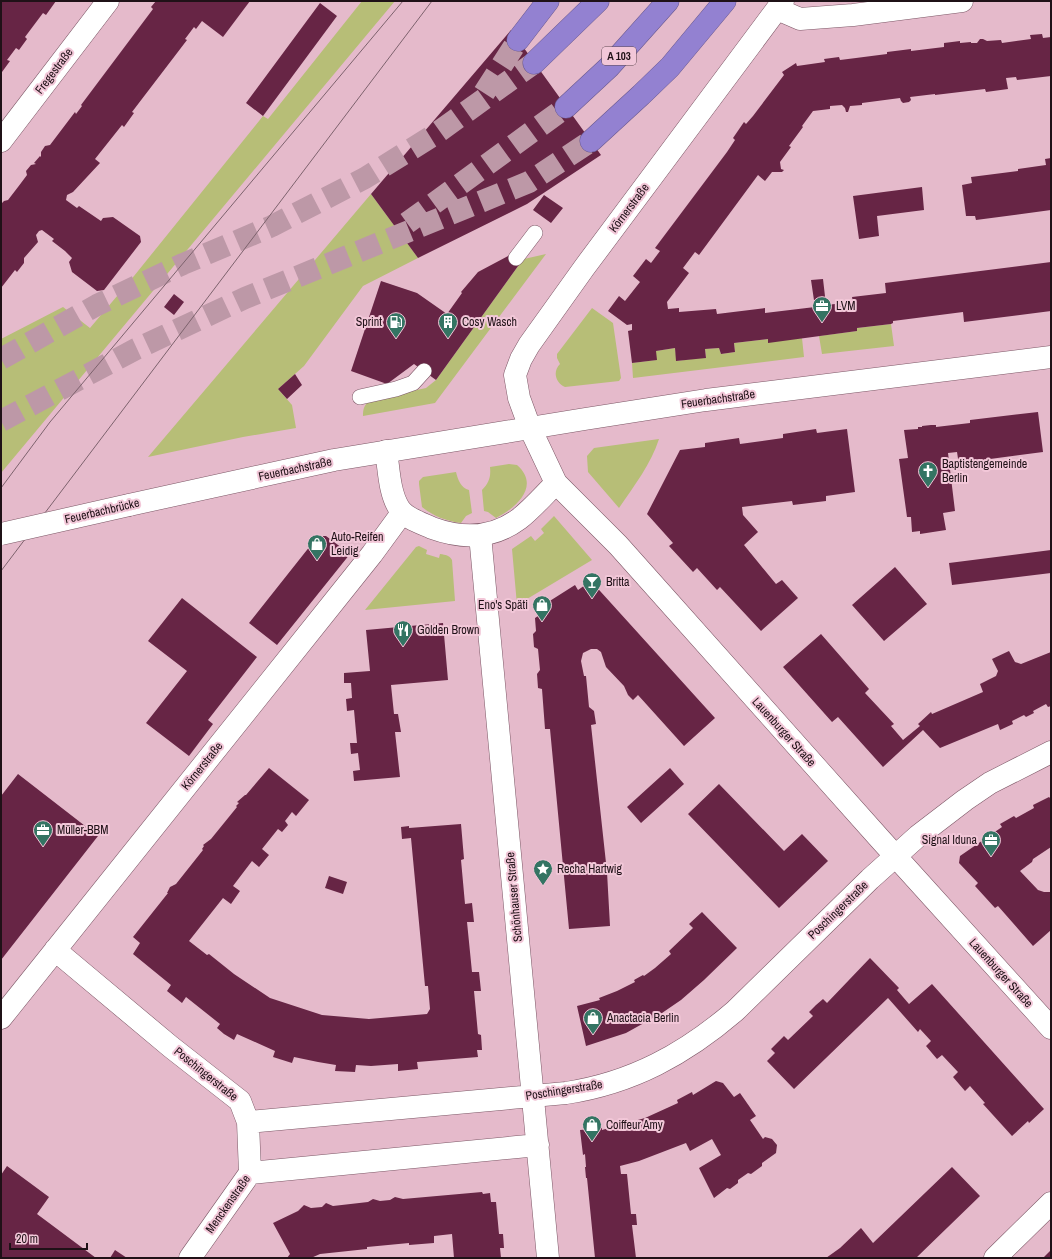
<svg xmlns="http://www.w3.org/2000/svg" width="1052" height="1259" font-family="'Archivo Narrow',sans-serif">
  <rect width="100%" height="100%" fill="#e5bacb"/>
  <!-- green -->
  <path fill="#b7be77" d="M362,1H395L1,473V339L63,307L90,328L134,276L263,116L268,119Z
    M371,194L418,258L363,286L304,366L278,389L292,405L296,428L243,437L148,457Z
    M546,254L435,403L363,416C363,409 364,404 371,400L426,388L436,380L521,262L524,259Z
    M592,308L613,323L621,378L619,381L565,387C556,383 552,372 560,364L557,358V354Z
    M891,324L894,346L822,354L819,336L857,331V328Z
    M802,338L804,357L633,378L632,363L656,360V351L675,348L677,361L706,357L705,349L719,348L721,354L735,352L734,343L768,339V342Z
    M659,439C651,464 634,486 619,508L588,472L587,456L594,448Z
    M509,464L517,465C541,486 516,508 496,518L488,512L484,511L482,490C489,483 491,477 490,467Z
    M456,472C458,480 461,488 469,490L472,513L466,516L461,523C446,521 433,516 422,507L419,484V481L423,477Z
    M554,516L592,560L517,605L512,549L531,536L535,541L544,533L541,529Z
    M419,546L427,550L426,554L439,558L440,554C446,555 449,555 452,560L455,601L365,610L416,547Z"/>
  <!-- building -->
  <path fill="#672545" d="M1,1H56L46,15L43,13L25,37L27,39L19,50L16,48L7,60L10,61L2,72Z
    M156,1H250L223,37L202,21L196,29L194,27L185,39L187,40L132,112L134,113L124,127L122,125L95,159L100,163L73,192L67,195L66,200L77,208L79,206L101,221L103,218L113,217L140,236L141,242L104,290L97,291L72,272L69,262L72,258L65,251L52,241L54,239L42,230L39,231L36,235L38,242L24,258V263L17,272L15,270L1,288V204L4,201L8,200L18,187L27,175L26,171L31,165L36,164L34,163L40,156L41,157V152L45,146L50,145L75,112L76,114L82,106L81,105L153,9L151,7Z
    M320,3L337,16L263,116L246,103Z
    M511,30L601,155L527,204L418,258L371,194Z
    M1042,34L1043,38L1051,37V76L1017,80L1016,77L1006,78L1008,89L986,92L985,89L935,95V94L910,97L911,100L909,102L903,103L901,101L900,98L862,103V105L850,106L848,112H846L845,108L842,105L830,106V109L813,111L802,126L803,127L789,146L791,147L780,162L781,169L784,170L782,172H772L765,181L758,175L699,255L695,252L683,268L689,273L667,302L668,309L679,308V312L716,309L717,314L765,308V313L815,307L811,280L823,279L826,305L853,302L852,297L886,293L885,283L1051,262V311L964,322L963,312L893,321V323L891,324L857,328V331L768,343V339L734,343L735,352L721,354L719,348L705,349L706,358L676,361L675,348L656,351L657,360L632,363L628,331L632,330V324L627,325L608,311L619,296L625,301L640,282L633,276L646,259L651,263L660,251L655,248L727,152L735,140L733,138L744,122L746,124L753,116L784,75L782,72L796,63L797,66L825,62L824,59L839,57L840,60L856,58L887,54V52L911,49V51L944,47V43L960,41V43L971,42V43H977L980,39H983L987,41L1001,40L1002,43L1031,39L1030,35Z
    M1051,158V210L976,220L975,216H966L962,185L972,183L971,177L1018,171V169L1046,165L1045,159Z
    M922,187L924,210L877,216L879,236L859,239L853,196Z
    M544,195L563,208L551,223L533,210Z
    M512,254L521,262L436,380L414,364L387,384L351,371L381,281L417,293L447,314L462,293L461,292L478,272Z
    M174,294L184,302L174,315L164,307Z
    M295,374L302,385L287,399L278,389Z
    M1038,412L1043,452L975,461V462L959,465L957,452L948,453L955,511L943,513L946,530L920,534V531L912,532L911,517H907L899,459L908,458L904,430L918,429V427H922V426L931,425H936V427L970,423V420Z
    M816,429L817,433L847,429L855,492L826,496V501L793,505L792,501L742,507L743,515L758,532L744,545L776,584L782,580L798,598L761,631L720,587L717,590L697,568L693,572L669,546L673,543L647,514L680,450L705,447V443L739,438L740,444L783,438V434Z
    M318,536H326L350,554L277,645L249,623Z
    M1051,550V573L952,585L949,563Z
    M895,567L927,604L884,641L852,605Z
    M591,581L715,718L684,746L638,695L633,700L628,695L624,686L606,667L601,652L597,649H591L583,653L581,661L584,676H586L589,707L594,711L596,724L591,725L607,872L610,926L569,929L550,729H545L542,689L538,688L537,674L540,670L538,649L534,647L533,634L536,631L535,618L549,609L545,604L575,585L578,590Z
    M182,598L257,657L208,720L213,724L189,756L146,723L187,671L148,641Z
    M443,623L448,680L391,685L394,714H398L401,732H395L400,777L354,781L353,771L360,770L358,753L351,754L350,743H357L354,710L347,711L346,699L352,698L351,683H344V673L370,671L366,630Z
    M821,634L869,689L865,693L894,724L891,726L903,740L920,726L918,724L931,712L932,714L983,692L980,684L996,676L998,671L992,659L1009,651L1015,662L1021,664L1051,652V706L1048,707L1046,704L1033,711L1034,713L1026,717L1024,715L1012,721L1013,724L1000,730L998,724L940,748L923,730L883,767L838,717L832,722L783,667Z
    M269,768L309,800L296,816L292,812L285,821L288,825L282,832L278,829L262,849L269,855L259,867L252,861L233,886L240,891L231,904L223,898L189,941L207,955L209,954L234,974L270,998L322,1015L369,1019L427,1014L430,1009L428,986H425L411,838L402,839L401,827L409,826V828L461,824L464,859L461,860L465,904L472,903L474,922H467L472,972H479L481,991H474L478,1034L481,1035L482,1050H477L478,1057L417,1062L418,1069L398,1071V1064L371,1066L356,1065L355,1072L335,1071L336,1065L318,1062L294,1057L292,1063L273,1057L275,1051L237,1034L234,1040L224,1034L217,1028L220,1024L186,997L182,1003L167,991L171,985L133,954L140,943L133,937L168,893H167L170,887L176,884L203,850L202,849L204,846L203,845L211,839L237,807L236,806L239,803L237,802L245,795H246Z
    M670,768L684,784L641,823L627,807Z
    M18,774L98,836L1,960V796Z
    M719,784L784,851L802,834L828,861L779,908L688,814Z
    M1049,797L1051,799V847L1033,859L1032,862L1020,871L1038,890L1044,892H1051V930L1033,946L998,906L995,908L975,886L978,883L959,863L960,856L1002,827L1000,824L1014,816L1016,818L1034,808L1033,805Z
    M329,876L347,882L343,894L325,888Z
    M702,912L737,948L704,980L681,1000L662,1013L626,1033L586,1046L577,1006L600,1000L599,998L617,991L635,982L634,980L643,975L644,976L655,968L671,954L669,951L693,928L689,924Z
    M870,958L899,988L897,990L909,1004L932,984L1044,1109L1029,1123L1028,1121L1012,1136L983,1104L985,1103L970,1086L965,1091L953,1077L958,1072L942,1055L937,1059L926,1046L931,1041L920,1029L918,1032L888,998L794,1089L767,1061L775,1053L771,1049L784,1036L788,1040L813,1016L809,1012L816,1005L823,999L827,1003Z
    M716,1081L723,1083L734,1097L740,1093L756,1116L750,1120L763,1139L765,1137L772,1139L777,1145L776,1153L762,1163V1166L751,1174L748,1173L738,1180V1183L730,1189L727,1188L714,1198L699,1168L721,1155L712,1139L690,1151L686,1143L639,1161L620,1166L621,1174H627L631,1214H636L637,1225H632L636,1258H595L587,1178H586L585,1167H586L585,1154L583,1155L580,1130L602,1128V1130L645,1118L678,1103L677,1100L692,1092L693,1095Z
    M7,1166L49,1197L37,1214L96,1258H1V1175Z
    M952,1167L980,1196L916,1258H826L840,1248L861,1228L873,1243Z
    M482,1192L483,1194L490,1193L491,1202H496L499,1234H503L504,1248H500L501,1258H454L452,1234L434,1236V1243L409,1245V1243L367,1247V1249L320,1254L311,1258H287L290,1254L273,1223L298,1211L304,1205L311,1208L322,1207L326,1203L333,1206L368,1202L373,1199L380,1201L390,1200L395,1197L403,1199Z
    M115,1250L127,1258H110Z
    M1051,1250V1258H1043Z"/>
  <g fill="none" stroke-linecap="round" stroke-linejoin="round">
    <!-- motorway-tunnel -->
    <path stroke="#bd98a7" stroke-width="22" stroke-dasharray="22 11" stroke-linecap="butt" d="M484,93L518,40
      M407,223L566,107
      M1,359L97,305L183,264L272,226L365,178L434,135L534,63
      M1,421L136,349L245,298L529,182L591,141"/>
    <!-- service casing -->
    <g stroke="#7c5766" stroke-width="16">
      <path id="service" d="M516,258L535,233
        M360,397L396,389L413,383L424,371"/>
    </g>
    <!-- minor casing -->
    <g stroke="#7c5766" stroke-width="23">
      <path id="minor" d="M783,1L584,268L529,345L521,359L515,375L519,398L530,428L556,483L618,545L880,839L1051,1028
        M777,9L800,19L853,15L962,1
        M1,141L108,1
        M386,451C389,469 389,492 399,508C405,518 421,523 432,528C462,539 492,539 519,519C532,509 544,495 556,483
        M480,535L548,1258
        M55,950L171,1047L240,1101L248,1122L250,1173L190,1258
        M1,1018L372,554L402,513
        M248,1122L566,1093C632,1083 685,1054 735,1011L870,879L918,836L965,800L990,783L1051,752
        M250,1173L538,1145
        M995,1258L1051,1203"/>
    </g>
    <!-- tertiary casing -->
    <g stroke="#7c5766" stroke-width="23">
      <path id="tertiary" d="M129,505L334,460L585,419L706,400L1051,357"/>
    </g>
    <!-- motorway casing -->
    <g stroke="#6a5a90" stroke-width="23">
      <path id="motorway" d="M518,40L548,1
        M534,63L598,1
        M566,107L609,67L668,1
        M591,141L641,95L670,67L725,1"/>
    </g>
    <!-- service -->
    <use href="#service" stroke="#fff" stroke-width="15"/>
    <!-- minor -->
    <use href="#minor" stroke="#fff" stroke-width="22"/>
    <!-- tertiary -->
    <use href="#tertiary" stroke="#fff" stroke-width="22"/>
    <!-- motorway -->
    <use href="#motorway" stroke="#9381d1" stroke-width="22"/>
    <!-- tram -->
    <path stroke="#7d626d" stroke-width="1" d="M1,488L50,422L403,1
      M1,571L432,1"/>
    <!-- tertiary-bridge casing -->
    <g stroke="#7c5766" stroke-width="23" stroke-linecap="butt">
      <path id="tertiary-bridge" d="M1,534L129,505"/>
    </g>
    <!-- tertiary-bridge -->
    <use href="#tertiary-bridge" stroke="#fff" stroke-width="22"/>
  </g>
  <!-- icons -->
  <defs>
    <g id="office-pin" transform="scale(1)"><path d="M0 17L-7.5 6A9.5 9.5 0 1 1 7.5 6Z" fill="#347463" stroke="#f2c7d8"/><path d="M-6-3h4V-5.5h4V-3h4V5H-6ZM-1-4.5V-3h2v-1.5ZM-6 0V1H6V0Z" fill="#fff"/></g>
    <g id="fuel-pin" transform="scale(1)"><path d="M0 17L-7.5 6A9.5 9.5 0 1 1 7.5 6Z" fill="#347463" stroke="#f2c7d8"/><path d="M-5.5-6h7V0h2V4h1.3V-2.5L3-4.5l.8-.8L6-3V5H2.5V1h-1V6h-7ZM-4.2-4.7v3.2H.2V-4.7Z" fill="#fff"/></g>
    <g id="building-pin" transform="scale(1)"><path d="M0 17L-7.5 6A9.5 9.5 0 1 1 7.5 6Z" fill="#347463" stroke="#f2c7d8"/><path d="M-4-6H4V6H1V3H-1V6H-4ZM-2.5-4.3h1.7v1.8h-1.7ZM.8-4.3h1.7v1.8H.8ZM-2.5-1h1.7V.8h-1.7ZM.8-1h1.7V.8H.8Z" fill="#fff"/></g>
    <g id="church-pin" transform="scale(1)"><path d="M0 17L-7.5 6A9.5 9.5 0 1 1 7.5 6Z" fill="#347463" stroke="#f2c7d8"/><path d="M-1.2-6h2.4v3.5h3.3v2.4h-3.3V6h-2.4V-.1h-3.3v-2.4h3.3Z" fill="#fff"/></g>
    <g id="shop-pin" transform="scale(1)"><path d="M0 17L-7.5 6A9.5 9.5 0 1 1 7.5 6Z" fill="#347463" stroke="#f2c7d8"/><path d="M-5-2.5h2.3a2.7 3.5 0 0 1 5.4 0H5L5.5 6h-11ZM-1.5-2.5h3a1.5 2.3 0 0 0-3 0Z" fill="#fff"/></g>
    <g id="bar-pin" transform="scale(1)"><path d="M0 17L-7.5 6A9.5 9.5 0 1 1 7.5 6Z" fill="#347463" stroke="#f2c7d8"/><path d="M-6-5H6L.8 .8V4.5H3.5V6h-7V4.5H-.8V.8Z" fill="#fff"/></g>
    <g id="restaurant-pin" transform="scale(1)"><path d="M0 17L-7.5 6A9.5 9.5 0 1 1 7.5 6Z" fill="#347463" stroke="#f2c7d8"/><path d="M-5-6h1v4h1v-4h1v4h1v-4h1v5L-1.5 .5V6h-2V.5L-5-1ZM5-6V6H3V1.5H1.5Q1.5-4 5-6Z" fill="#fff"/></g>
    <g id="sight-pin" transform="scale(1)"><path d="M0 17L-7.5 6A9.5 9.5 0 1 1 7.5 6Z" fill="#347463" stroke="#f2c7d8"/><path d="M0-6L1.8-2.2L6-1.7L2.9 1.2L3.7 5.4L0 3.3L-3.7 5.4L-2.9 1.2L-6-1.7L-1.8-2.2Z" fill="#fff"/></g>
  </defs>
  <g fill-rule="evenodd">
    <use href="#office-pin" x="822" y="306"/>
    <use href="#fuel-pin" x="396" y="322"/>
    <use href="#building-pin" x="448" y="322"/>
    <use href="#church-pin" x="928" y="471"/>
    <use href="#shop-pin" x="317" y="544"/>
    <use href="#bar-pin" x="592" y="582"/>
    <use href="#shop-pin" x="542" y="605"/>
    <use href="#restaurant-pin" x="403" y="630"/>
    <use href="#office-pin" x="43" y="830"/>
    <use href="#office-pin" x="991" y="840"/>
    <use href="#sight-pin" x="543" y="869"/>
    <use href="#shop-pin" x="593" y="1018"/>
    <use href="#shop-pin" x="592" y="1125"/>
  </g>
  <g text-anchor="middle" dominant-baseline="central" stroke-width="4" stroke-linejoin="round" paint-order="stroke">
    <!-- shield labels -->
    <rect fill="#f2c7d8" stroke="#5e4851" stroke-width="1" x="602" y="47" width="34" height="18" rx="3"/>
    <g font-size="11" font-weight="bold" fill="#1f1117">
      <text x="619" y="56">A 103</text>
    </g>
    <!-- street labels -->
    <g font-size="12" fill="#1f1117" stroke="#f2c7d8">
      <text transform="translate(54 71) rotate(-53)">Fregestraße</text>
      <text transform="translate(629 208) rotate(-53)">Körnerstraße</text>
      <text transform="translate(718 399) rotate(-8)">Feuerbachstraße</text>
      <text transform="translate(295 469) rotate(-12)">Feuerbachstraße</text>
      <text transform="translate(102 511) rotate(-13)">Feuerbachbrücke</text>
      <text transform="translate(784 732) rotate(48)">Lauenburger Straße</text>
      <text transform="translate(202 766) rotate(-51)">Körnerstraße</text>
      <text transform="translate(514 897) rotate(-95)">Schönhauser Straße</text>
      <text transform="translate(838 910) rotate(-44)">Poschingerstraße</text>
      <text transform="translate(1001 973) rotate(48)">Lauenburger Straße</text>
      <text transform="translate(206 1074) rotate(39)">Poschingerstraße</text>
      <text transform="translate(564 1090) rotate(-9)">Poschingerstraße</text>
      <text transform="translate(228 1204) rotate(-55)">Menckenstraße</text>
    </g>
    <!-- poi labels -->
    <g font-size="12" fill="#1f1117" stroke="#f2c7d8" text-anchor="start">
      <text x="836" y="306">LVM</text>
      <text x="382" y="322" text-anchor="end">Sprint</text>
      <text x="462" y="322">Cosy Wasch</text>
      <text x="942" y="464">Baptistengemeinde<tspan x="942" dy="14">Berlin</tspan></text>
      <text x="331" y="537">Auto-Reifen<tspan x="331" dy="14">Leidig</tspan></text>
      <text x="606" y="582">Britta</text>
      <text x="528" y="605" text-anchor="end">Eno's Späti</text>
      <text x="417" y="630">Golden Brown</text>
      <text x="57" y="830">Müller-BBM</text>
      <text x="977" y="840" text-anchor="end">Signal Iduna</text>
      <text x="557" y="869">Recha Hartwig</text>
      <text x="607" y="1018">Anactacia Berlin</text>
      <text x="606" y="1125">Coiffeur Amy</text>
    </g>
  </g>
  <!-- border -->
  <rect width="1052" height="1259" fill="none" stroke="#1f1117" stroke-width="4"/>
  <!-- scale -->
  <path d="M10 1243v6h77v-6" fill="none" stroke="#1f1117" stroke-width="2"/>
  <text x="16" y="1243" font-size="12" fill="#1f1117" stroke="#f2c7d8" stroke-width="3" paint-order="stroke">20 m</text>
</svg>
